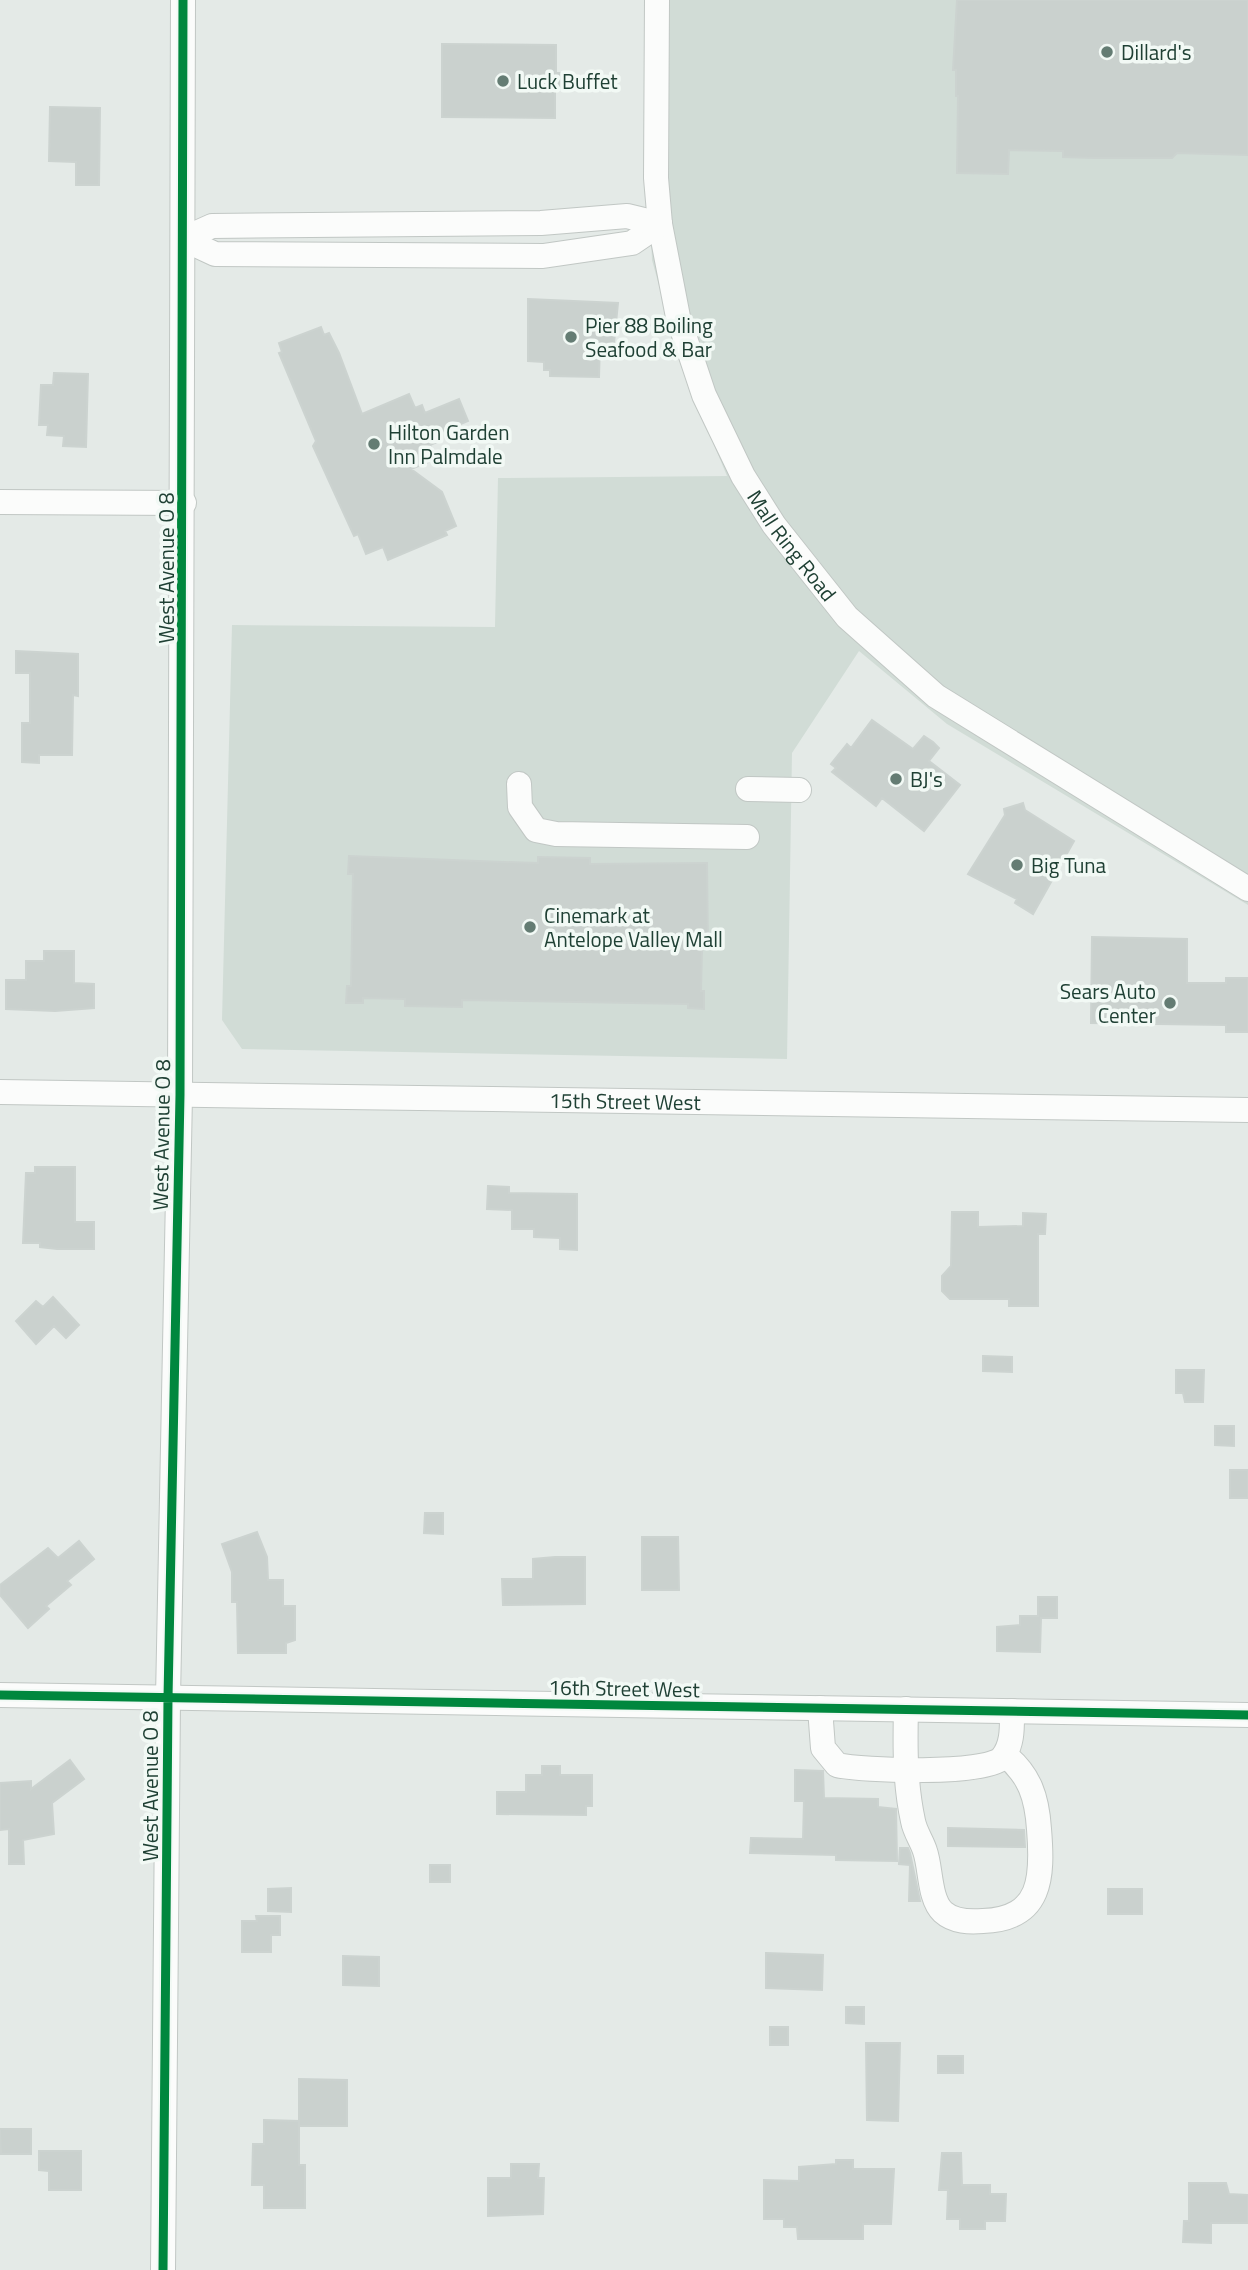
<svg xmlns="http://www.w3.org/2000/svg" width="1248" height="2270" font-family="'Titillium Web',sans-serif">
  <rect width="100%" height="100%" fill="#e4eae7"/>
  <!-- built -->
  <path fill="#d1dcd6" d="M646,0H1248V905L947,724L859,651L792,753L787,1059L242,1049L222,1020L232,625L495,627L498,478L727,476L681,366L652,260L644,82Z"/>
  <!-- building -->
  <path fill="#cad1ce" stroke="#ccd3d0" stroke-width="2" d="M957,0H1248V155L1177,153L1172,158H1094L1063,157V151L1009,150L1008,174L957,173L958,96H956V70H953Z
    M442,44L556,45V73H564V89H555V118L442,117Z
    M50,107L100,108L99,185H76V162L49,161Z
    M528,299L618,303L614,343H600L599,377L550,376V370H544V362L528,361Z
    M321,327L324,335L329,333L339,353L362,414L409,394L415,408L422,405L425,413L459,399L468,421L434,435L437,442L430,445L436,459L411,469L442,492L456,526L445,531L447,535L388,560L383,547L366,554L358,534L354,536L313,446L316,441L279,353L282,352L279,343Z
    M54,373L88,374L86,447L63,446L64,436L47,435L48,425H39L41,385H53Z
    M16,651L78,654V696L73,695L72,755H39V763L22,762V723H30V673H16Z
    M872,720L913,749L924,736L933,742L939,748L929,761L960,785L924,831L882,798L876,806L832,772L836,768L831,764L847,744L851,748Z
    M1023,803L1025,810L1074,841L1033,914L1015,903L1017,899L968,874L1005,815L1004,809Z
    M349,856L504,862L538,863V857L590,858V864L707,863L708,949H702L701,991H704V1009L688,1008V1004L462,1000V1007L405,1006V999L363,998V1003H346L347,986H351L353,874H348Z
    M1092,937L1187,939V983H1226V978H1248V1032H1226V1025L1091,1023Z
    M44,951H74V983L94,984V1008L55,1011L6,1009V980H26V961H44Z
    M35,1167H75V1222H94V1249H57L40,1247V1243H23L26,1173H35Z
    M488,1186L509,1187V1193L577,1194V1250L560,1249V1238L534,1237V1229H512V1210L487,1209Z
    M952,1212H978V1227L1023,1226V1213L1046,1214L1045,1234H1038V1306H1009V1299H950L942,1291V1276L951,1266Z
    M53,1297L79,1325L66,1338L54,1326L36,1344L16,1321L36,1301L43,1307Z
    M983,1356L1012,1357V1372L983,1371Z
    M1176,1370H1204L1203,1402H1185L1183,1393H1176Z
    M1215,1426H1234V1446L1215,1445Z
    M1230,1470H1248V1498H1230Z
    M425,1513H443V1534L424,1533Z
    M257,1532L267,1557L268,1580H283V1606H295V1640L286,1643V1653H238L237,1602H232V1572L222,1544Z
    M642,1537H678L679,1590H642Z
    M79,1541L94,1559L67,1581L71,1585L46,1606L49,1609L28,1628L0,1595V1585L48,1548L58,1558Z
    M555,1557H585V1604L503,1605L502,1579H533V1559Z
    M1038,1597H1057V1618H1041L1040,1652L997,1651V1627L1020,1625V1616H1038Z
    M70,1760L84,1779L52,1803L54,1834L23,1840L24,1864H9V1829L0,1830V1783L31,1781V1789Z
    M542,1766H560V1775H592V1806H586V1815L497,1814V1792H526V1775H542Z
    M795,1770L823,1771L824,1798L878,1799V1807L896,1809L897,1861L836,1860V1855L750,1853L751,1838L803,1839L804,1801H795Z
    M948,1828L1024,1830L1025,1847L948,1846Z
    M900,1848H908L910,1853L920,1901H909L910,1865L899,1864Z
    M430,1865H450V1882H430Z
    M291,1888V1912L268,1911V1889Z
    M1108,1889H1142V1914H1108Z
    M256,1916H280V1935H271V1952H242V1921H257Z
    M766,1953L823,1955L822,1990L766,1988Z
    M343,1956L379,1957V1986L343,1985Z
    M846,2007H864V2024L846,2023Z
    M770,2027H788V2045H770Z
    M866,2043H900L898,2121L867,2120Z
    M938,2056H963V2073H938Z
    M299,2079L347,2080V2126H299Z
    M264,2120L299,2121V2165H305V2208H264V2185H252L253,2144H264Z
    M0,2129H31V2154H1Z
    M39,2151H81V2190H49V2171L39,2170Z
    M942,2153H961L962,2185H990V2194H1006L1005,2221H985V2229H960V2219H947L948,2190H939Z
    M836,2160H853V2169H894L891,2224H863V2239H798L797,2227H784V2219H764V2180L799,2181V2167L836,2164Z
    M511,2164H539L538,2178H544L543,2214L488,2216V2178H511Z
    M1189,2183H1226L1229,2194L1248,2195V2223H1211V2243L1183,2242L1184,2221H1189Z"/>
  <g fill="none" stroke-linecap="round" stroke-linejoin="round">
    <!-- minor casing -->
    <g stroke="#c1c7c4" stroke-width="26">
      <g id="minor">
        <path id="s1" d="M657,0L656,178L660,224L678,317L704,395L743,476L774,525L847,617L936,696L1248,889"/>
        <path d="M183,239L215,254L543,256L632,243L660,224"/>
        <path d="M183,239L212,226L541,223L627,216L660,224"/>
        <path d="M0,502L184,503"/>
        <path d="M519,784L520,807L536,830L556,834L747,837"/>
        <path d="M748,789L799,790"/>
        <path id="s2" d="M0,1092L1248,1110"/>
        <path d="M0,1695L1248,1715"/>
        <path d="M820,1708L823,1748L837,1765C862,1771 986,1775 1002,1758C1013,1745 1012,1727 1012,1711"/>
        <path d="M906,1709C905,1747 905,1784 913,1821C915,1832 922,1841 925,1851C931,1868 929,1899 943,1912C954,1922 970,1922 983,1921C1042,1919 1043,1877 1039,1829C1037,1798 1030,1775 1005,1755"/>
        <path d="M163,2270L168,1698L180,1095L183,0"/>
      </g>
    </g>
    <!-- minor -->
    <use href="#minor" stroke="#fbfcfb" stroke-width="24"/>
    <!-- cycleway casing -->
    <g stroke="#f2f9f5" stroke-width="13">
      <path id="cycleway" d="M0,1695L1248,1715
        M163,2270L168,1698L180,1095L183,0"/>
    </g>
    <!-- cycleway -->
    <use href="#cycleway" stroke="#00873e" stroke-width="9"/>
  </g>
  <!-- markers -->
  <g fill="#647c73" stroke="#f2f9f5" stroke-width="2.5">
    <circle cx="1107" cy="52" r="7"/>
    <circle cx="503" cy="81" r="7"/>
    <circle cx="571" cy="337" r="7"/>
    <circle cx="374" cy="444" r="7"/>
    <circle cx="896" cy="779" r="7"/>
    <circle cx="1017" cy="865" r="7"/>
    <circle cx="530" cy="927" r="7"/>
    <circle cx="1170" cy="1003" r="7"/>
  </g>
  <g text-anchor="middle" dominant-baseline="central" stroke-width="7" stroke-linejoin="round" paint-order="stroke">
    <!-- poi labels -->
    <g font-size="21" fill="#1f4034" stroke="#f2f9f5" text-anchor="start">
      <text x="1121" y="52">Dillard's</text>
      <text x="517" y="81">Luck Buffet</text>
      <text x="585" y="325">Pier 88 Boiling<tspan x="585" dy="24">Seafood &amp; Bar</tspan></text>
      <text x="388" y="432">Hilton Garden<tspan x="388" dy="24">Inn Palmdale</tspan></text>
      <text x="910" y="779">BJ's</text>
      <text x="1031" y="865">Big Tuna</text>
      <text x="544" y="915">Cinemark at<tspan x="544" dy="24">Antelope Valley Mall</tspan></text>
      <text x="1156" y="991" text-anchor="end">Sears Auto<tspan x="1156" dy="24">Center</tspan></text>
    </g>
    <!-- street labels -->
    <g font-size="21" fill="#1f4034" stroke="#f2f9f5">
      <text stroke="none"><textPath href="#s1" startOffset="576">Mall Ring Road</textPath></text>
      <text transform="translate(166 568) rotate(-90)">West Avenue O 8</text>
      <text stroke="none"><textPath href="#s2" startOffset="625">15th Street West</textPath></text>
      <text transform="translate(161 1135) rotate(-89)">West Avenue O 8</text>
      <text transform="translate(624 1688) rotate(1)">16th Street West</text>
      <text transform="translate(150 1786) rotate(-90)">West Avenue O 8</text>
    </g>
  </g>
</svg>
